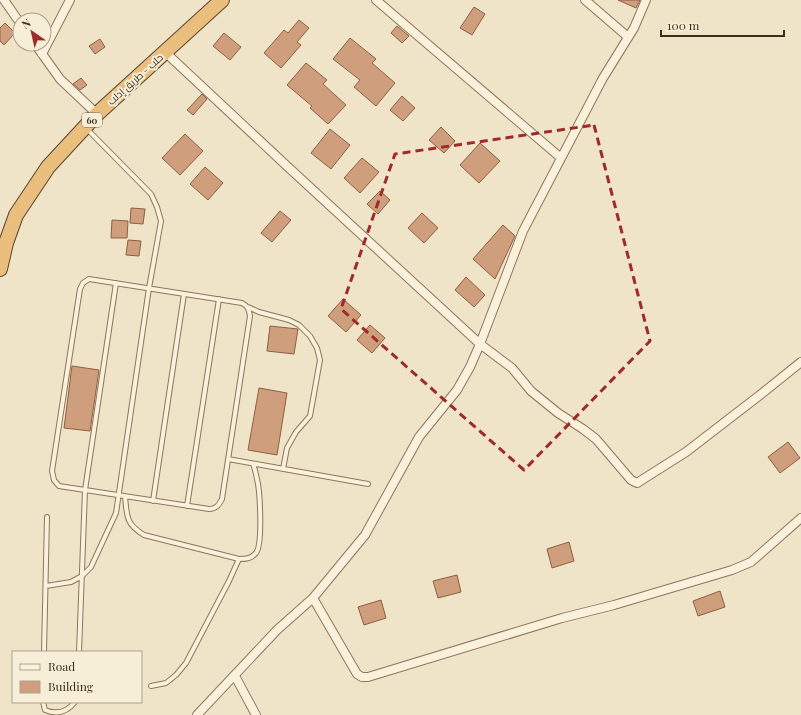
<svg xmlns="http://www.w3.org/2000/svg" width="801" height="715" font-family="'Playfair Display',Cairo,serif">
  <rect width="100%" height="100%" fill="#f0e4c8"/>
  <!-- building -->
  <path fill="#cf9f7d" stroke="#8d5f41" d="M618,0H640L636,8Z
    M474,7L485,14L472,35L460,28Z
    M299,20L309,28L297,42L301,45L281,68L264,53L284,30L288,33Z
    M5,23L15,33L4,45L0,41V28Z
    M397,26L409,36L402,43L391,33Z
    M224,33L241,47L230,60L213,46Z
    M350,38L376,59L372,63L395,83L376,106L354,87L360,80L333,59Z
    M100,39L105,47L95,54L89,46Z
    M306,63L327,80L323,84L346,105L328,124L310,108L312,106L287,85Z
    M81,78L87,85L80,90L73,84Z
    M202,94L207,99L193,115L187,110Z
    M402,96L415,108L403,121L390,110Z
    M441,127L455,141L444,153L429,140Z
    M330,129L350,145L331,169L311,153Z
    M185,134L203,151L180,175L162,158Z
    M480,143L500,161L479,183L460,165Z
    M362,158L379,172L360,193L344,178Z
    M205,167L223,183L208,200L190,184Z
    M380,191L390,200L378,214L367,204Z
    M131,208L145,209L143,224L130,223Z
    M280,211L291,220L272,242L261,233Z
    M422,213L438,228L424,243L408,228Z
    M112,220L128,221L127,238H111Z
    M503,225L515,236L495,279L473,259Z
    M128,240L141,241L139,256L126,255Z
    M466,277L485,295L474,307L455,290Z
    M343,299L361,315L346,332L328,316Z
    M370,325L385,338L372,353L357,340Z
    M270,326L298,329L294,354L267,351Z
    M72,366L99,370L90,431L64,428Z
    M259,388L287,393L277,455L248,450Z
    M788,442L800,458L780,473L768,457Z
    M569,542L574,561L552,568L547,549Z
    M457,575L461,592L438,598L433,581Z
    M720,591L725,607L698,616L693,601Z
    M381,600L386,618L364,625L358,607Z"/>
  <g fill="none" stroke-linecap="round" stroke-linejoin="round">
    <!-- service casing -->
    <g stroke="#8d765c" stroke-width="6">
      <path id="service" d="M89,279L242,303C248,306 249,310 250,316L222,499C219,505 216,509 209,509L59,486L54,480L52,471L80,289L83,283Z
        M248,307L259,312L289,320L299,325L310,336L317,348L320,360L310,416L296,432L287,448L283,469
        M228,459L368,484
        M125,496C127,517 126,524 144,535L239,559C245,559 251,559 256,553C263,544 260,491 257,479C256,474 255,469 253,464
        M153,501L184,294
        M187,506L219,299
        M46,586L71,582L82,576L91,567L116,513L149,288L161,221L157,207L151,194L87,129
        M44,652L47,517
        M79,652L85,490L116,283
        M151,686L166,683L176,675L186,663L229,581L239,559
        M43,702L45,710C57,715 67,712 75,702"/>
    </g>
    <!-- minor casing -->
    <g stroke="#8d765c" stroke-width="10">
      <path id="minor" d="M4,0L20,23
        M376,0L561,158
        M585,0L628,37
        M35,44L60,79L97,114
        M165,52L288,167L480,344L512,368L531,391L558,413L583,429L596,439L631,480L637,483L686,452L760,395L801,362
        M42,54L70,0
        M313,598L357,674L362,677H368L562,618L614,605L732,570L751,562L801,518
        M235,676L256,715
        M197,715L277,630L313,598L365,535L419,437L457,390L470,367L480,344L523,231L603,78L634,28L646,0"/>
    </g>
    <!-- trunk casing -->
    <g stroke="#5b4430" stroke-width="16">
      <path id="trunk" d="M0,269L6,243L16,215L48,167L97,114L222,0"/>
    </g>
    <!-- service -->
    <use href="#service" stroke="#faf1dc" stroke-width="4"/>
    <!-- minor -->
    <use href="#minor" stroke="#faf1dc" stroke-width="8"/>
    <!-- trunk -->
    <use href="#trunk" stroke="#eabe7c" stroke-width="14"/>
  </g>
  <!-- marked area -->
  <path fill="none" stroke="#9e2a2b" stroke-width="3" stroke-dasharray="8 5" stroke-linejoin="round" d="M594,125L650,341L524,470L341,309L395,154Z"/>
  <g text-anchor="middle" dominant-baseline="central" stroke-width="4" stroke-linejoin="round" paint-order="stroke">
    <!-- shield labels -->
    <rect fill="#f7eed8" stroke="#756857" stroke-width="1" x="82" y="113" width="20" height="14" rx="3"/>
    <g font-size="9" font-weight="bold" fill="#3d2e20">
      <text x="92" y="120">60</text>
    </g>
    <!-- street labels -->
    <g font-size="10" fill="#3d2e20" stroke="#f7eed8">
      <text transform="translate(135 79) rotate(-42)">حلب - طريق إدلب</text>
    </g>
  </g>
  <!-- legend -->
  <rect x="12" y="651" width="130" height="52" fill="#f7eed8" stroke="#ada18e"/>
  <rect x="20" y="664" width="20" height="6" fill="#faf1dc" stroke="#ada18e"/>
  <text x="48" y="671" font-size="12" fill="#3d2e20">Road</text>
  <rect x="20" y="681" width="20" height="12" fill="#cf9f7d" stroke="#ada18e"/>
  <text x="48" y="691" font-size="12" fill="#3d2e20">Building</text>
  <!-- north arrow -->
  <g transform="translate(32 32) rotate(326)"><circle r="19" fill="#f7eed8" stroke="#ada18e"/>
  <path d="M0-3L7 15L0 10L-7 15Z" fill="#9e2a2b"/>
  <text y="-6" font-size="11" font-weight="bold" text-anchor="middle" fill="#3d2e20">N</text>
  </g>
  <!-- scale -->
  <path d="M661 30v6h123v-6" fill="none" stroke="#3d2e20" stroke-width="2"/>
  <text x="667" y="30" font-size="12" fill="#3d2e20" stroke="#f7eed8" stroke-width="3" paint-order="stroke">100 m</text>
</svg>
